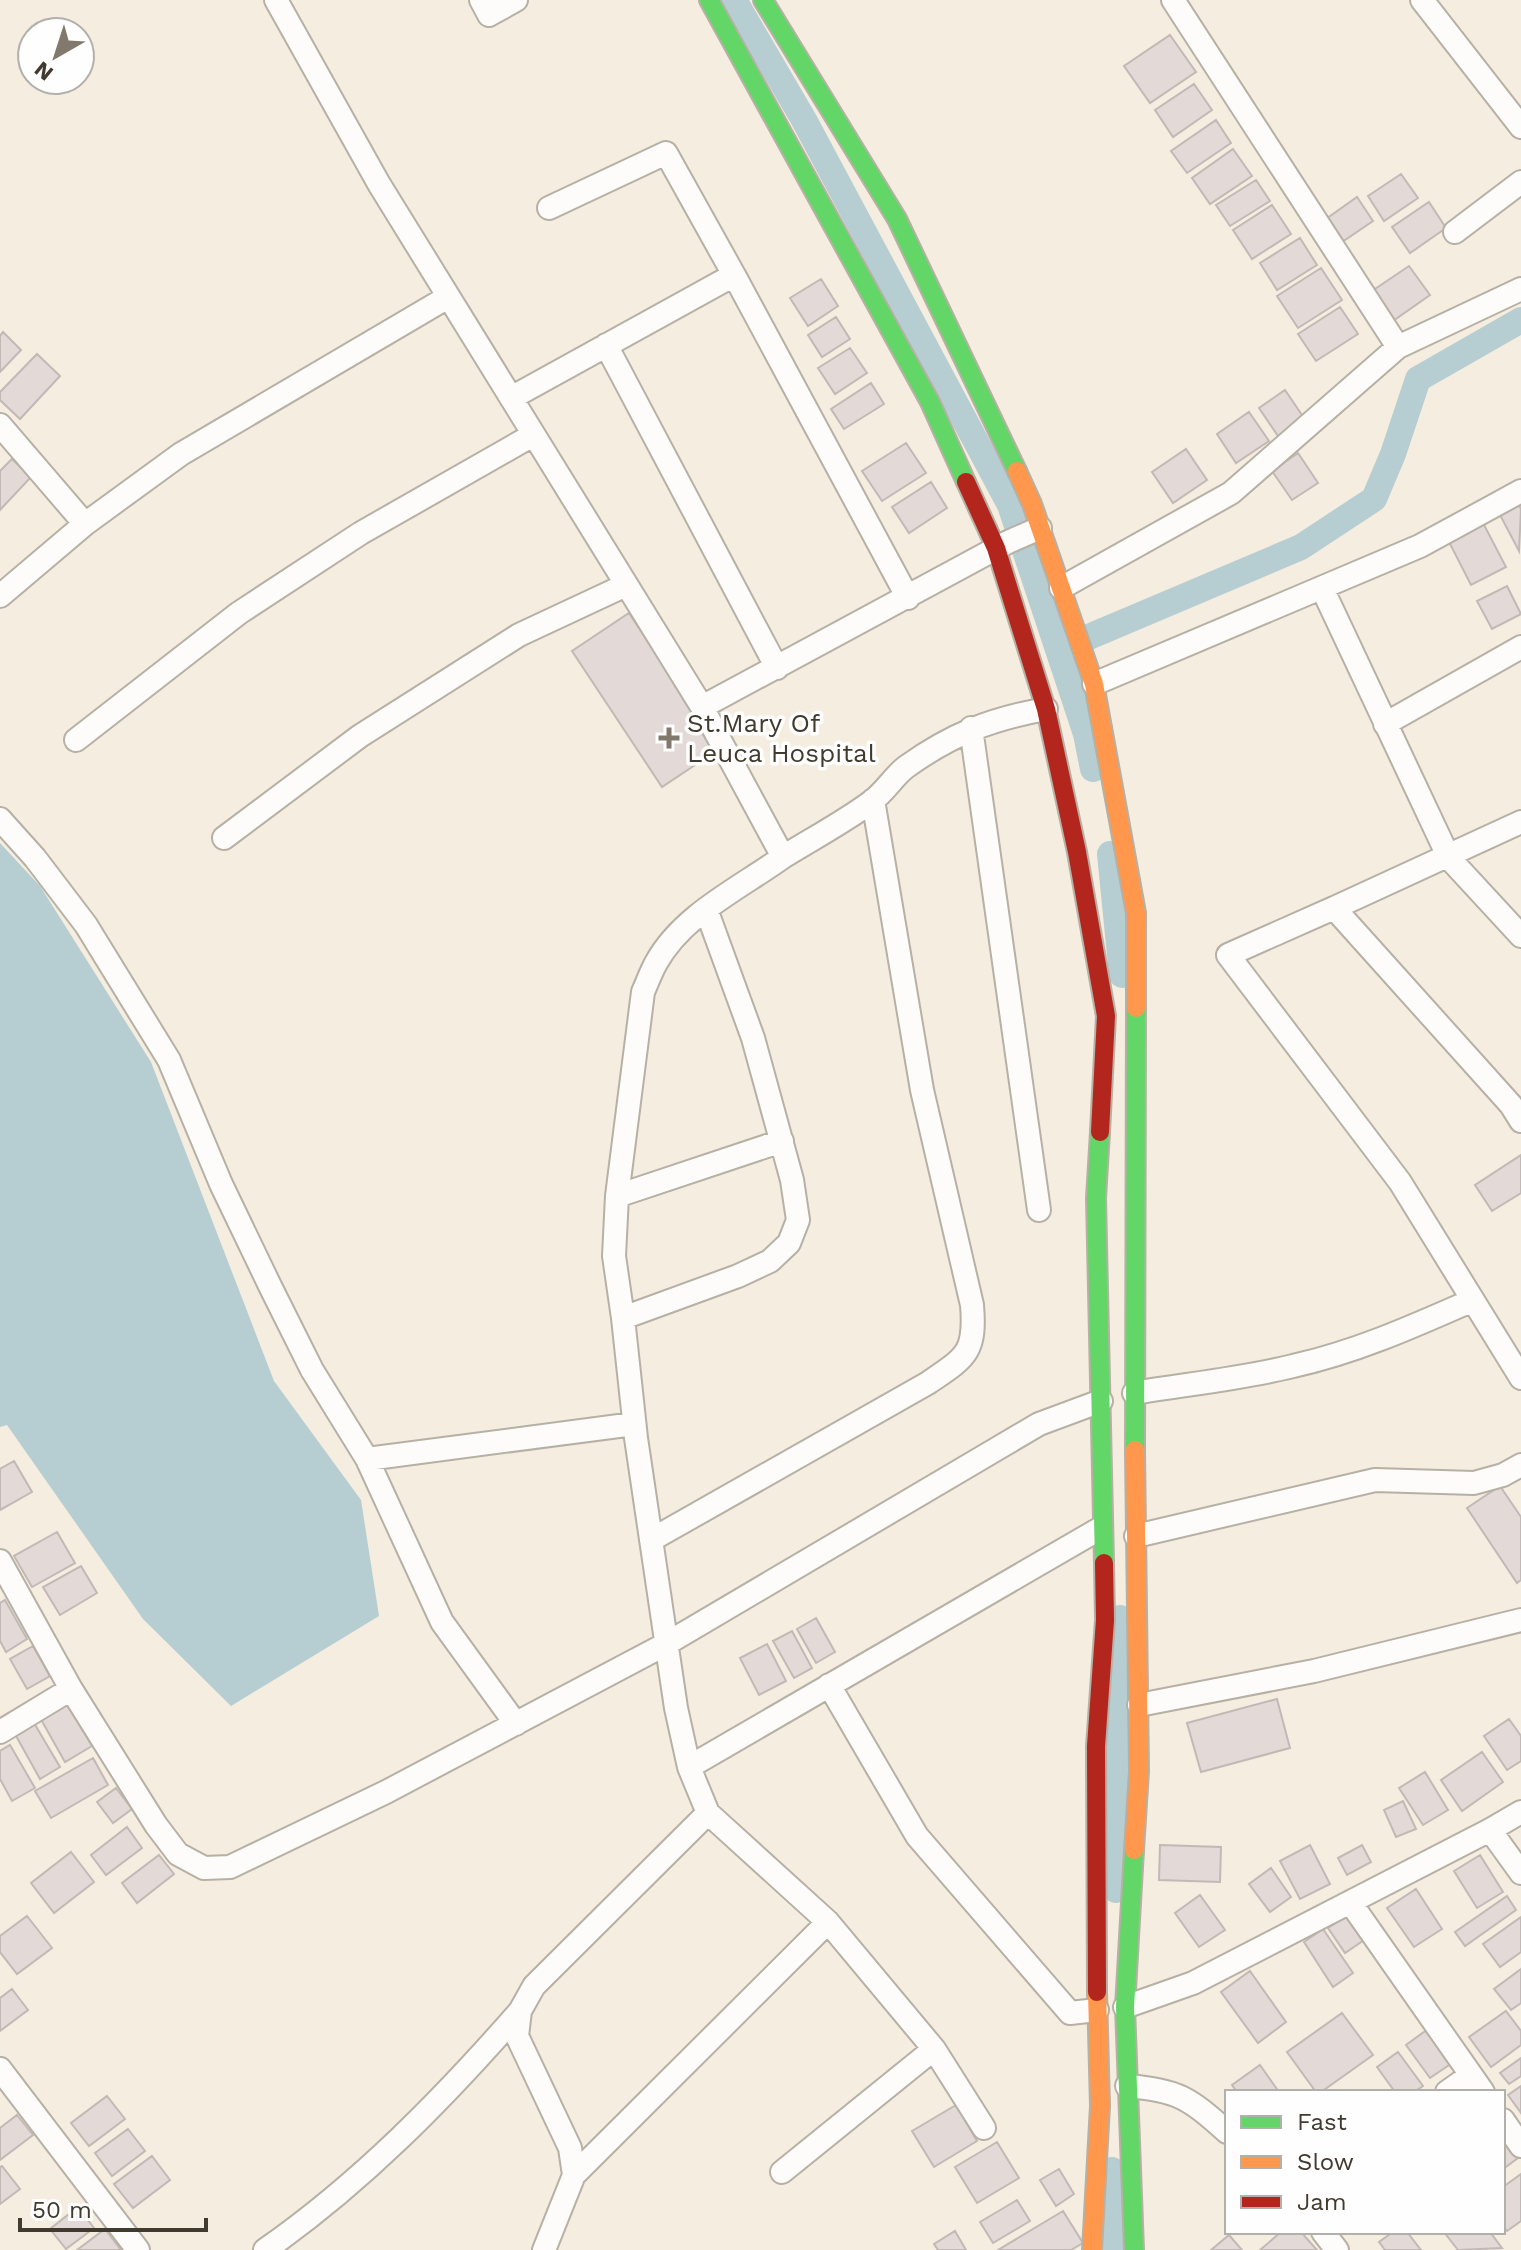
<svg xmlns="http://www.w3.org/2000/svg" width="1521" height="2250" font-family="'Work Sans',sans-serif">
  <rect width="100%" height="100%" fill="#f5eddf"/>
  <!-- water -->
  <path fill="#b6ced1" d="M0,843L40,886L151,1062L274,1381L361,1500L379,1616L231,1706L143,1619L7,1425L0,1427Z"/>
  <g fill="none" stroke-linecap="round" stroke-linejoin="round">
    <!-- canal -->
    <path stroke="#b6ced1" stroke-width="26" d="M734,0L804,120L1010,505L1086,734L1093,769
      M1065,647L1301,547L1374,499L1393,454L1418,379L1521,320
      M1110,854L1122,975
      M1116,1890L1120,1618
      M1112,2170V2250"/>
  </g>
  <!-- building -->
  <path fill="#e3d9d6" stroke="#c2b9b6" stroke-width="2" d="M1170,35L1196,72L1150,103L1124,66Z
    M1194,84L1212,110L1173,137L1155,110Z
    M1216,120L1231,143L1187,173L1171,151Z
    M1233,149L1252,176L1210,204L1192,178Z
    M1401,174L1418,198L1384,221L1368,196Z
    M1256,180L1270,201L1230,226L1216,205Z
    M1357,197L1373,221L1342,242L1326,219Z
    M1429,202L1446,228L1410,253L1392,227Z
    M1272,205L1291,234L1252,259L1233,230Z
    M1300,238L1317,265L1277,290L1260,263Z
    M1409,266L1430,295L1390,323L1369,293Z
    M1321,268L1342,300L1298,328L1277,296Z
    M821,279L838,306L808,326L790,298Z
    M1340,307L1358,334L1316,361L1298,334Z
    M836,317L850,339L822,357L808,335Z
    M3,332L21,350L0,372V336Z
    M850,348L867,373L835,394L818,368Z
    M37,354L60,376L20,419L0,400V392Z
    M871,383L884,404L844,429L831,409Z
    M1285,390L1304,418L1278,436L1259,408Z
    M1249,412L1269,441L1236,463L1217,434Z
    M906,443L926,473L882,501L862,471Z
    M1186,449L1207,480L1173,503L1152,472Z
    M1298,453L1318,483L1292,500L1272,471Z
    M12,459L31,477L0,510V471Z
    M931,482L947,508L909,533L892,507Z
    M1518,503L1521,509L1519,551L1499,513Z
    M1482,521L1506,567L1471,585L1447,538Z
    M1507,586L1521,614L1492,629L1477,601Z
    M629,613L719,749L662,787L572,651Z
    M1521,1155V1193L1492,1211L1475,1185Z
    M14,1461L32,1492L0,1510V1469Z
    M1500,1486L1521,1517V1580L1517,1583L1467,1508Z
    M57,1532L75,1563L32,1587L14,1556Z
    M81,1566L97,1593L60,1615L43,1587Z
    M5,1600L27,1639L6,1652L0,1641V1603Z
    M816,1618L835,1652L816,1663L797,1629Z
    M792,1631L812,1668L794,1678L773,1641Z
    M767,1644L786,1681L759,1695L740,1658Z
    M33,1646L50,1676L27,1689L10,1659Z
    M1277,1699L1290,1748L1201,1772L1187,1723Z
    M66,1701L92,1746L65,1762L39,1716Z
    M1509,1719L1521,1736V1761L1507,1770L1484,1736Z
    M34,1723L60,1767L40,1779L15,1734Z
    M10,1745L35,1788L12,1801L0,1779V1751Z
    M1482,1752L1503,1782L1462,1811L1441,1780Z
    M93,1758L108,1785L51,1818L35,1791Z
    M1425,1772L1448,1810L1423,1825L1399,1788Z
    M116,1788L132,1809L113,1823L97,1802Z
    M1403,1801L1416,1829L1396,1837L1384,1810Z
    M127,1827L142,1848L106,1875L91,1855Z
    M1160,1845L1221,1847L1220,1882L1159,1880Z
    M1310,1845L1330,1884L1300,1899L1280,1861Z
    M1362,1845L1371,1862L1347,1875L1338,1858Z
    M71,1852L94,1882L54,1913L31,1883Z
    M159,1855L174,1874L137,1903L122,1883Z
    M1480,1855L1503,1892L1477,1908L1454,1871Z
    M1271,1868L1291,1897L1270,1912L1249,1884Z
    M1416,1889L1442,1929L1414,1947L1387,1908Z
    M1200,1895L1225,1930L1199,1947L1175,1913Z
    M1507,1896L1516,1910L1465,1946L1455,1932Z
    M1350,1913L1367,1938L1345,1953L1328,1928Z
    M27,1916L52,1948L17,1974L0,1952V1936Z
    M1521,1917V1952L1500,1967L1483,1944Z
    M1323,1929L1353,1973L1333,1987L1304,1942Z
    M1521,1969V2003L1511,2010L1494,1989Z
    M1250,1971L1286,2022L1258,2043L1221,1992Z
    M12,1989L28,2010L0,2031V1998Z
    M1506,2011L1521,2031V2045L1491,2067L1469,2037Z
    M1342,2013L1373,2055L1321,2092H1316L1287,2052Z
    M1428,2029L1452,2063L1430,2078L1406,2045Z
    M1398,2052L1423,2086L1414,2092H1395L1377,2067Z
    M1521,2058V2076L1509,2084L1500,2073Z
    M1260,2065L1279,2092H1237L1232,2085Z
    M1521,2086V2113L1508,2095Z
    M107,2096L125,2119L89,2146L71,2123Z
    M956,2105L977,2141L934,2167L912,2131Z
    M17,2115L33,2135L0,2160V2128Z
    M128,2129L145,2151L112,2176L95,2153Z
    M1503,2139L1518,2158L1503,2169Z
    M997,2142L1019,2178L977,2203L955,2167Z
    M152,2156L170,2180L133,2208L114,2184Z
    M2,2166L20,2189L0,2204V2167Z
    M1059,2169L1074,2194L1056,2206L1040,2180Z
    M1521,2174V2221L1507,2231L1503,2226V2187Z
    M1017,2200L1030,2221L993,2243L980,2222Z
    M78,2207L94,2228L66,2249L50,2229Z
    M1063,2211L1083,2243L1071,2250H998Z
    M105,2229L121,2250H77Z
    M955,2231L966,2250H938L934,2244Z
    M1281,2232H1301L1317,2250H1260Z
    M1393,2232H1407L1421,2250H1385L1379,2242Z
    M1444,2232H1490L1502,2248L1458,2250Z
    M1229,2235L1242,2250H1211Z"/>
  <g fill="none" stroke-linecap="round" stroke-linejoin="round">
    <!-- street casing -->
    <g stroke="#b6b0a5" stroke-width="26">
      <path id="street" d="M276,0L379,184L702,707L783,857C740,888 682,915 656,963C651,972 647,983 643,992L617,1196L614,1256L623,1318L636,1438L676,1708L689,1767L708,1813L534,1986L520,2011L517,2036L570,2148L574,2175L544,2250
        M481,0L489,15L516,0
        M1173,0L1398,347
        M1422,0L1521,127
        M549,208L666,153L734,275
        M1455,232L1521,182
        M606,345L777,668
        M511,398L734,275L908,598
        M0,425L85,524
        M1061,588L1231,493L1398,347L1521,289
        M1322,588L1449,858L1521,936
        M0,596L85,524L181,454L448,297
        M1094,684L1420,546L1521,491
        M702,707L1008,542L1040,528
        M1385,724L1521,647
        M971,728L1039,1210
        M76,740L239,613L361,533L533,435
        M0,819L35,858L86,925L169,1060L221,1184L271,1288L312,1370L367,1459L442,1622L516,1724
        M1521,822L1334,908L1511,1105L1521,1121
        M224,838L360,736L519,635L626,585
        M783,857C812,839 844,822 871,802C885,792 893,777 906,767C952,734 991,719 1046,709
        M1334,908L1228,955L1400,1182L1521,1378
        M617,1196L782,1141
        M623,1318L738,1276L770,1261L789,1243L798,1220L792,1180L753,1038L706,909
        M1134,1393C1187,1384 1241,1379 1293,1366C1356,1352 1414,1326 1473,1300
        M367,1459L634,1424
        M1136,1536L1375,1480L1474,1483L1503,1475L1521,1465
        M651,1540L928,1383C966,1357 976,1353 972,1305L922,1090L873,800
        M0,1561L71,1689L156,1825L178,1854L204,1868L230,1867L386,1792L666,1644L1039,1424L1101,1401
        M829,1685L917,1836L1070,2013L1097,2010
        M1139,1705L1314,1671L1521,1620
        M0,1732L71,1689
        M689,1767L1101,1528
        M708,1813L828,1922L934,2049L984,2128
        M1490,1830L1521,1812
        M1350,1902L1483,2092
        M1125,2007L1193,1983L1490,1830L1521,1873
        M0,2069L138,2250
        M1127,2086C1178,2090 1189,2098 1227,2132
        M1447,2092L1471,2075
        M1503,2120L1521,2146
        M782,2172L934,2049
        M574,2175L828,1922
        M1323,2232L1337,2250
        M265,2250C361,2183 443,2099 520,2011"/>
    </g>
    <!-- fast casing -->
    <g stroke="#b6b0a5" stroke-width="22">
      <path id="fast" d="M709,0L930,402L966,482
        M763,0L897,219L1017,471
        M1100,1132L1096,1198L1104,1563
        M1135,1450L1136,1008
        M1134,2250L1125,2007L1134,1850"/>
    </g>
    <!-- slow casing -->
    <g stroke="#b6b0a5" stroke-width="22">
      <path id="slow" d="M1017,471L1032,504L1094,684L1136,913V1008
        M1134,1850L1139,1771L1135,1450
        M1092,2250L1100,2106L1097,1992"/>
    </g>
    <!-- jam casing -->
    <g stroke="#b6b0a5" stroke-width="22">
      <path id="jam" d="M966,482L996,548L1046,709L1077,852L1106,1016L1100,1132
        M1097,1992L1096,1746L1105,1620L1104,1563"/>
    </g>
    <!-- street -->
    <use href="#street" stroke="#fefcfa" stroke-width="22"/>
    <!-- fast -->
    <use href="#fast" stroke="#63d668" stroke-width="18"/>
    <!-- slow -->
    <use href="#slow" stroke="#ff974d" stroke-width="18"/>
    <!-- jam -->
    <use href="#jam" stroke="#b3261e" stroke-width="18"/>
  </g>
  <!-- markers -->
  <path fill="#80796c" stroke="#fefefe" stroke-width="3" d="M665 726h8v8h8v8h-8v8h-8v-8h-8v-8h8z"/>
  <g text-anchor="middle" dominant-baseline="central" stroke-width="7" stroke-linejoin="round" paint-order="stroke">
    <!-- poi labels -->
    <g font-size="26" fill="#413a2e" stroke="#fefefe" text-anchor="start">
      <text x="687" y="723">St.Mary Of<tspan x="687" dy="30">Leuca Hospital</tspan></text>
    </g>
  </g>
  <!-- legend -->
  <rect x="1225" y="2090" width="280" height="144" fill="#fefefe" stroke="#b2b0ab" stroke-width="2"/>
  <rect x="1241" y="2116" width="40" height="12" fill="#63d668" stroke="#b2b0ab" stroke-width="2"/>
  <text x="1297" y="2130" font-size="24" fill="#413a2e">Fast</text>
  <rect x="1241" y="2156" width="40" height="12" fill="#ff974d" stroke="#b2b0ab" stroke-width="2"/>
  <text x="1297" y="2170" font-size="24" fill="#413a2e">Slow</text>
  <rect x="1241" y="2196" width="40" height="12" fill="#b3261e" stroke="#b2b0ab" stroke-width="2"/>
  <text x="1297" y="2210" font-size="24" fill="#413a2e">Jam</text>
  <!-- north arrow -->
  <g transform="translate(56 56) rotate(219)"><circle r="38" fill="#fefefe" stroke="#b2b0ab" stroke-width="2"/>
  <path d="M0-6L14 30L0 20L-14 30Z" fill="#80796c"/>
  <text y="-12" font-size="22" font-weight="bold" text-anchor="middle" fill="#413a2e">N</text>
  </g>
  <!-- scale -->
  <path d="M20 2218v12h186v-12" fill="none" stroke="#413a2e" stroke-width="4"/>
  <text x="32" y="2218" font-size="24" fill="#413a2e" stroke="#fefefe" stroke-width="6" paint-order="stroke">50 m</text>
</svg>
